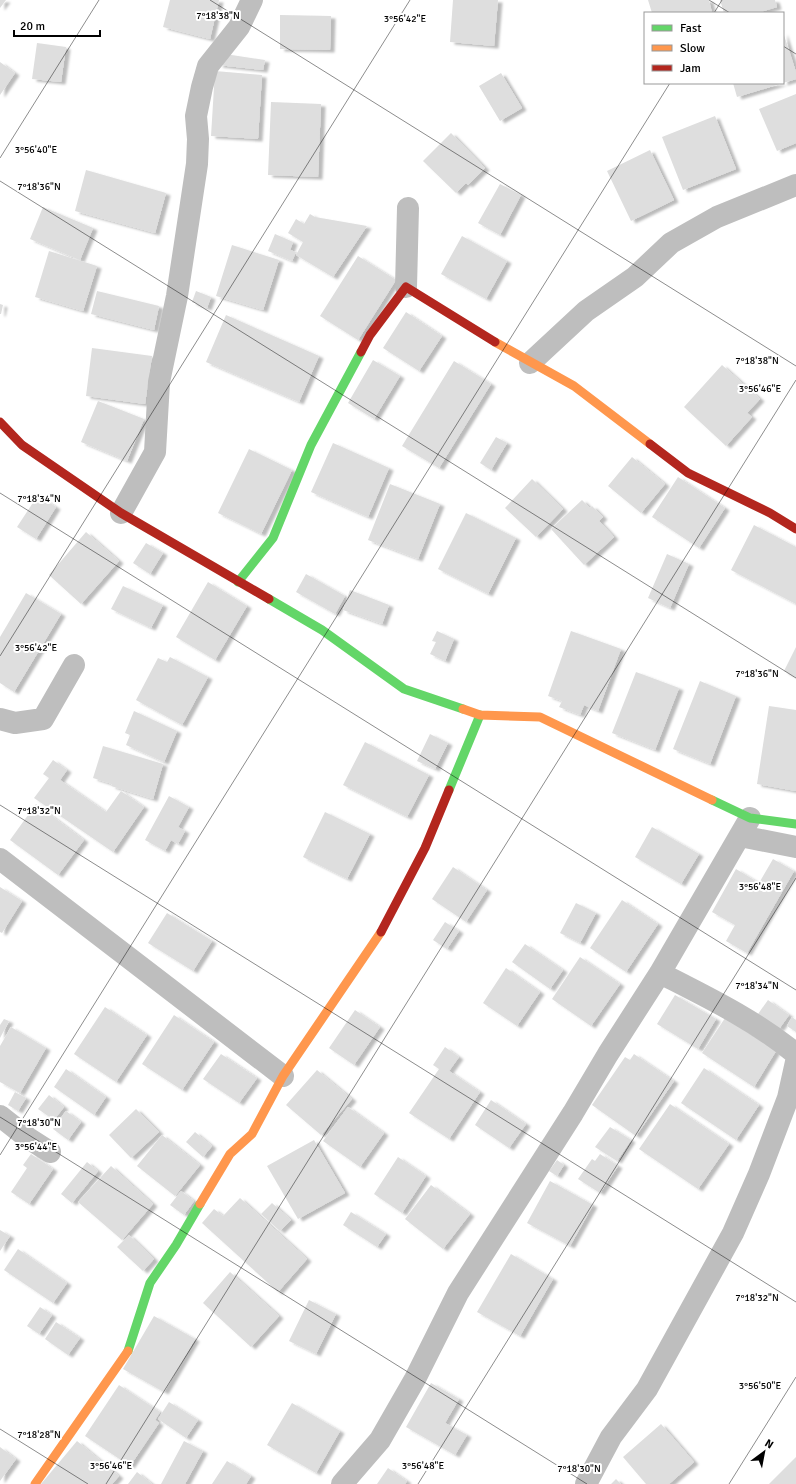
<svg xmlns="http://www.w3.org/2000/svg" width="796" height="1484" font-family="Signika,sans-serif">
  <defs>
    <filter id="shadow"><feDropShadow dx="4.5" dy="2.5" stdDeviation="1" flood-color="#0004"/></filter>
  </defs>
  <rect width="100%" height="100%" fill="#fff"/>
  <!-- building -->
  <path fill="#dedede" filter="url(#shadow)" d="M0,0H6L0,8Z
    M170,0H219L210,39L163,27Z
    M453,0H498L494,46L450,42Z
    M648,0H709L712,13H652Z
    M720,0H775L777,7L757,13H724Z
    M280,15L331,16L330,50L280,49Z
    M783,32L796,72V79L783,83Z
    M37,43L66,47L61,82L32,79Z
    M225,54L265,60L263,70L218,65Z
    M0,62L15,73L0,95Z
    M215,71L262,75L258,139L211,136Z
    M501,73L522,108L500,121L479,86Z
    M733,83H783L737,97Z
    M796,94V143L777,151L759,109Z
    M271,102L321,104L318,177L268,175Z
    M715,116L736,169L683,190L662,137Z
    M451,133L485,168L468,185L466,183L456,193L423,161Z
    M650,150L674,200L631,221L607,171Z
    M86,170L166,193L155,233L75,211Z
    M500,184L521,195L500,235L478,223Z
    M43,207L93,228L80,260L30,239Z
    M310,214L315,217L367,226L333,277L296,255L303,242L288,233L296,219L304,224Z
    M275,234L293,242L290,250L296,252L292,261L268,251Z
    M462,236L507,261L486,299L441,274Z
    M232,245L279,260L263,310L216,296Z
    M49,251L97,266L83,311L35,297Z
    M358,256L396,280L358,340L320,316Z
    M97,291L159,306L154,330L91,314Z
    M196,291L211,297L207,308L192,302Z
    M0,304L3,305L1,314H0Z
    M406,312L442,336L419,371L383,348Z
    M226,315L319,356L299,402L206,362Z
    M92,348L152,356L145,404L86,396Z
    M373,360L400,376L374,419L348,403Z
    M454,361L491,384L439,468L402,446Z
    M722,365L760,399L747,413L752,417L726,446L684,407Z
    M98,401L144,419L127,461L81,442Z
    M496,437L507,443L491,470L480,463Z
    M333,443L389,468L368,517L311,492Z
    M249,449L292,470L261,534L218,513Z
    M632,457L665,484L641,513L608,486Z
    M678,477L725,508L699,548L652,517Z
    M532,479L563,509L536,537L505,508Z
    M390,484L440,504L418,559L368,540Z
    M38,495L56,507L36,539L17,527Z
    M582,500L590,508L592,506L603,517L599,521L614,537L584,565L551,529Z
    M466,513L516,538L488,594L438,569Z
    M754,525L796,547V604L731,570Z
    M86,532L119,561L81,604L49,575Z
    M146,543L163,553L150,574L133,563Z
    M667,554L689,564L670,608L648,598Z
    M306,574L345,596L335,614L296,592Z
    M208,582L247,606L215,660L176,637Z
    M123,586L163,605L151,628L111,609Z
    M350,590L389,605L382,624L343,610Z
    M26,593L61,614L14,692L0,683V637Z
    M437,631L454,639L445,661L430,654L436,642L432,641Z
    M571,631L621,649L598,711L584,705L580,715L559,707L562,701L548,696Z
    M796,647V677L784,671Z
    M170,657L208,677L182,725L136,700L158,658L167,662Z
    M636,672L679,688L655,750L612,733Z
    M700,681L736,696L710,764L673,749Z
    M769,706L796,710V791L757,784Z
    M134,711L177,731L164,762L126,745L130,735L125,733Z
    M430,734L448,743L435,769L417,761Z
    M365,742L429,775L407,817L343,785Z
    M103,746L163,764L153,799L111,786L112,784L93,778Z
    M53,760L67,770L60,780L106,812L121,791L144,807L113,852L34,798L49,778L43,774Z
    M169,796L189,807L178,827L185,831L178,844L171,840L165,851L145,840Z
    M36,804L84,840L58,875L10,840Z
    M325,812L370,834L347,879L303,857Z
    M652,827L699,854L681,884L635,857Z
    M773,859L794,871L747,953L726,941L735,925L712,912L736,869L759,883Z
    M453,867L487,890L466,922L432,899Z
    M0,887L22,901L2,933L0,932Z
    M622,900L658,924L626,972L590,948Z
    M576,903L596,913L580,943L560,933Z
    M167,913L212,941L193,971L148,943Z
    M445,922L459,931L447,949L433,940Z
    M525,944L563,970L550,989L512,962Z
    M580,957L620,984L591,1026L552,999Z
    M506,968L540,992L517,1026L483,1003Z
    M675,995L716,1019L698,1049L657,1024Z
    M768,1000L789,1015L779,1029L758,1014Z
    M105,1007L147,1035L116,1082L74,1054Z
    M355,1010L380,1027L354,1065L329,1048Z
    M174,1015L214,1042L182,1090L142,1064Z
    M792,1017L796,1020V1032L787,1026Z
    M725,1018L776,1051L754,1087L702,1053Z
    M4,1019L9,1021L0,1038V1025Z
    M11,1027L46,1048L20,1093L0,1082V1046Z
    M445,1047L459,1057L449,1071L480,1092L449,1139L409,1113L439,1069L433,1065Z
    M221,1054L257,1078L239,1103L203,1079Z
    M634,1054L674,1081L636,1136L592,1105L625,1057L630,1060Z
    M704,1068L759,1105L736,1140L681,1103Z
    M66,1069L106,1097L94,1115L54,1087Z
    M317,1070L352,1099L321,1135L286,1105Z
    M15,1092L26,1098L18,1111L8,1105Z
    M49,1095L64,1107L54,1120L38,1109Z
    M491,1100L526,1124L509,1148L475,1125Z
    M670,1104L729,1144L698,1189L639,1149Z
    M348,1107L384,1133L360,1167L323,1141Z
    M136,1109L159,1132L131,1158L109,1135Z
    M66,1111L81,1122L68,1140L53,1129Z
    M610,1127L631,1140L617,1161L595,1147Z
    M195,1132L212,1146L203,1157L186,1142Z
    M162,1135L200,1165L175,1196L137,1166Z
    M314,1140L345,1193L298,1219L267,1166Z
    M31,1154L53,1169L29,1204L11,1192L27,1168L23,1165Z
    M600,1154L618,1166L600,1193L578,1179L592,1159L595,1161Z
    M398,1157L426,1176L402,1213L374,1194Z
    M557,1160L564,1165L557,1176L549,1171Z
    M87,1162L98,1171L72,1203L61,1194Z
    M111,1166L153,1204L122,1240L78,1202Z
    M550,1181L593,1205L570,1246L527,1223Z
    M431,1185L470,1214L443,1249L405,1219Z
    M181,1191L194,1201L184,1215L170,1205Z
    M240,1198L307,1259L278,1292L202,1223L214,1209L223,1216Z
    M272,1203L291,1220L280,1231L261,1214Z
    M351,1212L386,1234L377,1247L343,1225Z
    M0,1230L10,1236L0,1251Z
    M129,1235L154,1259L143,1271L117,1247Z
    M18,1249L67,1283L53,1303L4,1270Z
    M511,1254L553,1279L520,1336L477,1312Z
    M230,1272L279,1316L251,1347L203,1303Z
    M309,1300L336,1314L316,1354L289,1341Z
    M40,1307L52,1315L39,1334L27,1326Z
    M154,1316L195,1339L164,1392L123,1369Z
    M56,1322L80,1338L68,1355L45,1339Z
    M431,1383L459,1399L445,1423L467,1435L455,1455L406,1427Z
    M119,1385L160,1412L155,1420L159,1423L130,1466L85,1436Z
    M169,1402L198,1420L186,1438L158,1419Z
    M292,1403L340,1431L316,1473L267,1445Z
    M661,1424L694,1462L669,1484H646L623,1457Z
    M77,1441L119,1476L112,1484H41Z
    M184,1441L203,1451L185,1484H161Z
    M0,1447L16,1459L0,1481Z
    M796,1457V1484H769Z
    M227,1461L251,1476L246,1484H212Z
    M388,1468L407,1481L405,1484H377Z
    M137,1472L152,1484H128Z
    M616,1479L621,1484H611Z"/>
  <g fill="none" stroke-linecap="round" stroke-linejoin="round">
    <!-- street -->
    <path stroke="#bebebe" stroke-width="22" d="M406,287L408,208
      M530,363L586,311L635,277L671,243L717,217L796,185
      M121,513L155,452L159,382L177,296L197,164L198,139L196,116L202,87L208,66L239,27L252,0
      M0,719L15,723L43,719L74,665
      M740,836L796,847
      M0,859L283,1076
      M660,973C707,997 755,1020 796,1054
      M0,1116L28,1138L50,1152
      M342,1484L380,1440L415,1379L458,1293L573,1113L608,1054L660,973L750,818
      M586,1484L611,1437L647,1389L733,1233L759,1174L788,1098L796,1062"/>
    <!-- fast -->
    <path stroke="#63d668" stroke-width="9" d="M238,582L273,538L311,445L361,352
      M269,599L322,630L404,689L463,709
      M449,790L480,715
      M712,800L750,818L796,824
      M128,1351L150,1283L176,1245L200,1204"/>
    <!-- slow -->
    <path stroke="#ff974d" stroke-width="9" d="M495,342L574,386L650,444
      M463,709L480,715L540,717L712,800
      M200,1204L230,1154L252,1134L283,1076L381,932
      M35,1484L128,1351"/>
    <!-- jam -->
    <path stroke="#b3261e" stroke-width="9" d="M361,352L370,335L406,287L495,342
      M0,422L22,445L121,513L269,599
      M650,444L688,473L770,513L796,529
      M381,932L425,848L449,790"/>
  </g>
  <!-- ticks -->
  <path fill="none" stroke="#000" stroke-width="1" stroke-opacity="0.45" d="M210,0L796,366M709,0L730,13M714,13L722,0M783,46L796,54M0,158L99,0M0,181L796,678M0,493L796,990M0,656L410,0M0,805L796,1302M0,1117L587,1484M0,1155L670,83M0,1429L88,1484M106,1484L796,380M418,1484L796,878M729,1484L796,1377"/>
  <g font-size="10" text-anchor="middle" fill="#000" stroke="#fff" stroke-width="4" stroke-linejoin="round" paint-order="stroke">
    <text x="218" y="19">7°18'38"N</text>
    <text x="405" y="22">3°56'42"E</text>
    <text x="36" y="153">3°56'40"E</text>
    <text x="39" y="190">7°18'36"N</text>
    <text x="757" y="364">7°18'38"N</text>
    <text x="760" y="392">3°56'46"E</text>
    <text x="39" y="502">7°18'34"N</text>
    <text x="36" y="651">3°56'42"E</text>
    <text x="757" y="677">7°18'36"N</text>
    <text x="39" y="814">7°18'32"N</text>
    <text x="760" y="890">3°56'48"E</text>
    <text x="757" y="989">7°18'34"N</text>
    <text x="39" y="1126">7°18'30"N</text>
    <text x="36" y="1150">3°56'44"E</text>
    <text x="757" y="1301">7°18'32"N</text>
    <text x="760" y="1389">3°56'50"E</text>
    <text x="39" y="1438">7°18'28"N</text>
    <text x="111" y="1469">3°56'46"E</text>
    <text x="423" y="1469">3°56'48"E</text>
    <text x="579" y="1472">7°18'30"N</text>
  </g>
  <!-- legend -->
  <rect x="644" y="12" width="140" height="72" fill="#ffffff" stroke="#999999"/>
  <rect x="652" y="25" width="20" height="6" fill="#63d668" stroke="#999999"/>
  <text x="680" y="32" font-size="12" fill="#000000">Fast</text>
  <rect x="652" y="45" width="20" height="6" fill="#ff974d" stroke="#999999"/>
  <text x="680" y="52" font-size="12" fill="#000000">Slow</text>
  <rect x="652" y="65" width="20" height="6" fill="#b3261e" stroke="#999999"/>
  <text x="680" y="72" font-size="12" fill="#000000">Jam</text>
  <!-- north arrow -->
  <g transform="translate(764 1452) rotate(32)" stroke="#ffffff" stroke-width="3" paint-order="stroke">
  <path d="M0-3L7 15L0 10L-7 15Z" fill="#000000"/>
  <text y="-6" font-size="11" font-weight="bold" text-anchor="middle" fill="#000000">N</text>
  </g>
  <!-- scale -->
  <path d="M14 30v6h86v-6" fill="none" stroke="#000000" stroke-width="2"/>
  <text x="20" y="30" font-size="12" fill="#000000" stroke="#ffffff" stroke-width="3" paint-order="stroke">20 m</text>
</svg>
